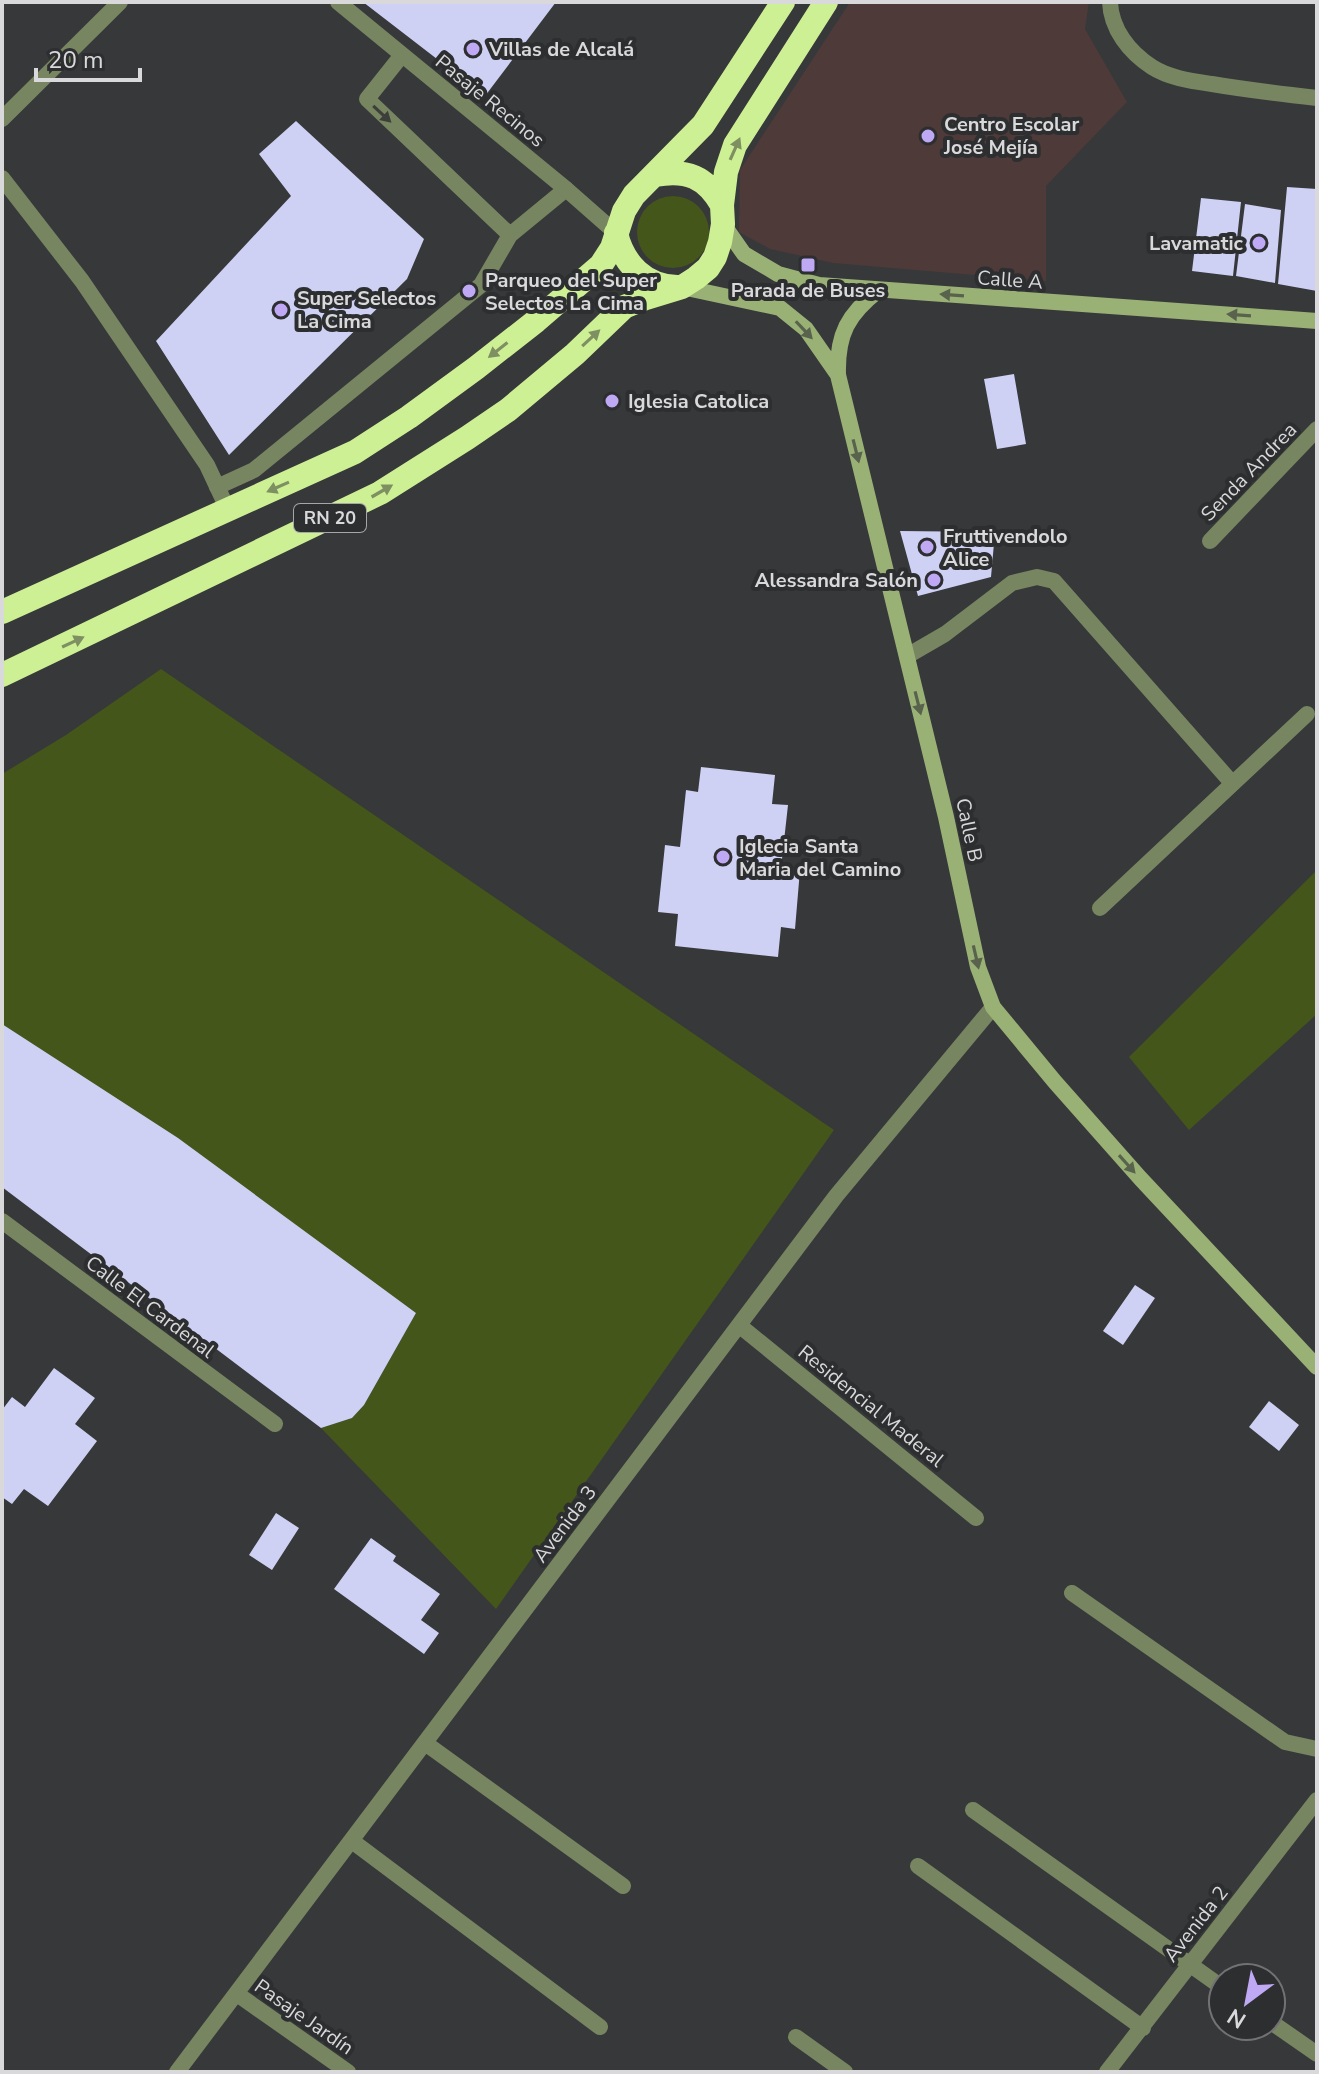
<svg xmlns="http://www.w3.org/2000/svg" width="1319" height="2074" font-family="'Nunito Sans',sans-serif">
  <rect width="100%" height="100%" fill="#37383a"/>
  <!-- education -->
  <path fill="#4e3a39" d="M850,2H1089L1085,29L1127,102L1046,186V281L833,263L770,249L739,232L740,170Z"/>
  <!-- green -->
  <path fill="#45561a" d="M637 232a36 36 0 1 1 72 0a36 36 0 1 1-72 0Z
    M161,669L834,1130L496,1609L321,1428L352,1418L364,1405L416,1313L2,1024V774L66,735Z
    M1317,870V1014L1189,1130L1129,1057Z"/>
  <!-- building -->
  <path fill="#ced0f4" d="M363,2H556L485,96Z
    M296,121L424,239L407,279L229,455L156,341L291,196L259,154Z
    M1287,187L1317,189V291L1278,284Z
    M1201,198L1241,202L1233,276L1192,271Z
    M1245,204L1281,210L1275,283L1236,276Z
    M1014,374L1026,444L997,449L984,379Z
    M900,531L995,532L991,577L918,596Z
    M701,767L775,775L772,804L788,805L781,868L800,870L795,929L781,927L778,957L675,946L678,914L658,912L665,845L680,847L686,790L698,792Z
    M2,1024L178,1138L416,1313L364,1405L352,1418L321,1428L2,1187Z
    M1135,1285L1155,1298L1123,1345L1103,1331Z
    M54,1368L95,1398L75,1424L97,1441L48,1506L24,1489L12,1504L2,1497V1410L12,1397L25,1407Z
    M1269,1401L1299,1425L1279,1451L1249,1427Z
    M276,1513L299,1528L272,1570L249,1555Z
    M371,1538L396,1556L393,1561L440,1594L421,1620L439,1633L424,1654L334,1589Z"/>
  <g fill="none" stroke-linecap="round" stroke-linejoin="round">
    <!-- lane -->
    <path stroke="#778561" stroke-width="16" d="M402,55L367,99L510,235
      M217,487L254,470L481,285L510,235L566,189"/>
    <!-- street -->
    <path stroke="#778561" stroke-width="16" d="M338,2L566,189L616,233
      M1110,2C1111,29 1129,52 1152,67C1169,78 1192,81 1212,84C1247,90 1282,94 1317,98
      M2,119L120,2
      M2,178L82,281L207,465L228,510
      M1210,541L1317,429
      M907,656L945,634L1012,583L1037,577L1054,581L1232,783
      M1100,908L1307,714
      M2,1221L275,1424
      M740,1326L976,1518
      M1072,1593L1285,1742L1317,1749
      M425,1743L623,1886
      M973,1810L1223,1988
      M352,1841L600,2027
      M918,1866L1143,2028
      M237,1994L348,2072
      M1271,2022L1317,2054
      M796,2037L845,2072
      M177,2072L836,1196L993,1007
      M1107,2072L1317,1800"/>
    <!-- secondary -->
    <path stroke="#9ab176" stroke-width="16" d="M723,224L744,254L778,274L819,285L1317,321
      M682,287L780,308L806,329L838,375L946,817L978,967L993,1007L1055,1082L1140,1178L1317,1367
      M838,374C837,334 848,314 879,290"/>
    <!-- highway -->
    <path stroke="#cef094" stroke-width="24" d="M655,175C687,169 706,177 722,205
      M616,233C623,264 645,286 677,287
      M2,612L355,452L409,417L476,368L536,321L601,265L612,248L624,211L634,195L703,125L783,2
      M2,675L380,493L467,438L508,410L575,354L624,307L646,298L682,287L696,278L708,268L715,257L720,242L723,224L722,205L726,172L735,145L826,2"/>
  </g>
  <!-- one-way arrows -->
  <defs><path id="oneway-solid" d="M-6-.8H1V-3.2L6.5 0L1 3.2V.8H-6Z" transform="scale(2)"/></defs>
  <use fill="#3c3f3a" href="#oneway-solid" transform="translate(382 114) rotate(43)"/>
  <g fill="#7e8f62">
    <use href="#oneway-solid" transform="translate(735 149) rotate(-66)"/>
    <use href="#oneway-solid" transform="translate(591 338) rotate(-43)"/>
    <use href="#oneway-solid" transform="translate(498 350) rotate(142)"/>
    <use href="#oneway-solid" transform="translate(278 487) rotate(156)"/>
    <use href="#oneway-solid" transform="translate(382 491) rotate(-30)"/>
    <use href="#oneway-solid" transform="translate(73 642) rotate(-25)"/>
  </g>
  <g fill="#59624c">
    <use href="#oneway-solid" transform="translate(952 295) rotate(-176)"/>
    <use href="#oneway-solid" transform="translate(1239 315) rotate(-176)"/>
    <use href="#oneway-solid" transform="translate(804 330) rotate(47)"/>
    <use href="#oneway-solid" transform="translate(856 451) rotate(76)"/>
    <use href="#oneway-solid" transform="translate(918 703) rotate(76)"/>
    <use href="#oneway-solid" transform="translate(976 957) rotate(77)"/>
    <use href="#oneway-solid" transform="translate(1127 1164) rotate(48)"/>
  </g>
  <!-- markers -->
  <g fill="#bfa9f4" stroke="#2d2e30" stroke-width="3">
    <circle cx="473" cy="49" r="8"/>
    <circle cx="928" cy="136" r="8"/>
    <circle cx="1259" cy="243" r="8"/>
    <rect x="800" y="257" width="16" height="16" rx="4"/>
    <circle cx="469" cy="291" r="8"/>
    <circle cx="281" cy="310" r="8"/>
    <circle cx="612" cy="401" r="8"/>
    <circle cx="927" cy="547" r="8"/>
    <circle cx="934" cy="580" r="8"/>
    <circle cx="723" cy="857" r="8"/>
  </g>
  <g text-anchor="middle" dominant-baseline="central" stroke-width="8" stroke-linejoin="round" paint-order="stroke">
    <!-- shield labels -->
    <rect fill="#2d2e30" stroke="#a5a6a8" stroke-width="2" x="294" y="504" width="72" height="28" rx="6"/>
    <g font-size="18" font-weight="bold" fill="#d9d9db">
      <text x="330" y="518">RN 20</text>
    </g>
    <!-- poi labels -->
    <g font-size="20" font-weight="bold" fill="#d9d9db" stroke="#2d2e30" text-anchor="start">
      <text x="489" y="49">Villas de Alcalá</text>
      <text x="944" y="124">Centro Escolar<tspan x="944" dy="23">José Mejía</tspan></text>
      <text x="1243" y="243" text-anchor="end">Lavamatic</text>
      <text x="485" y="280">Parqueo del Super<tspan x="485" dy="23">Selectos La Cima</tspan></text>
      <text x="808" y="290" text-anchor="middle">Parada de Buses</text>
      <text x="297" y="298">Super Selectos<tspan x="297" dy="23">La Cima</tspan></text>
      <text x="628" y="401">Iglesia Catolica</text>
      <text x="943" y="536">Fruttivendolo<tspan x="943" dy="23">Alice</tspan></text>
      <text x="918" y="580" text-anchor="end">Alessandra Salón</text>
      <text x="739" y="846">Iglecia Santa<tspan x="739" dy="23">Maria del Camino</tspan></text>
    </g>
    <!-- street labels -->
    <g font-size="20" fill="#d9d9db" stroke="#2d2e30">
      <text transform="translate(490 101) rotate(39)">Pasaje Recinos</text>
      <text transform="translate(1010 280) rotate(4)">Calle A</text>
      <text transform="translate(1249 472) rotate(-46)">Senda Andrea</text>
      <text transform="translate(969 830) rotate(78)">Calle B</text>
      <text transform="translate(150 1307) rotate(37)">Calle El Cardenal</text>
      <text transform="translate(871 1406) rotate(39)">Residencial Maderal</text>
      <text transform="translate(565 1524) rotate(-53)">Avenida 3</text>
      <text transform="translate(1196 1924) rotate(-52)">Avenida 2</text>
      <text transform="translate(304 2017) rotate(35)">Pasaje Jardín</text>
    </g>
  </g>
  <!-- border -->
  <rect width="1319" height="2074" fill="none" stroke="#d9d9db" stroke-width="8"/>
  <!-- north arrow -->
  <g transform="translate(1247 2002) rotate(212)"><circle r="38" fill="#2d2e30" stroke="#727274" stroke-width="2"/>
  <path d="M0-6L14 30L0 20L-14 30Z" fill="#bfa9f4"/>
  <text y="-12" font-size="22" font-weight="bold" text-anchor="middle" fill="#d9d9db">N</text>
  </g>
  <!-- scale -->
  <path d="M36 68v12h104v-12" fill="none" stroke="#d9d9db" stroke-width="4"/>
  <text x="48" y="68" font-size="24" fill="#d9d9db" stroke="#2d2e30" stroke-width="6" paint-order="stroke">20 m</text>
</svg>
